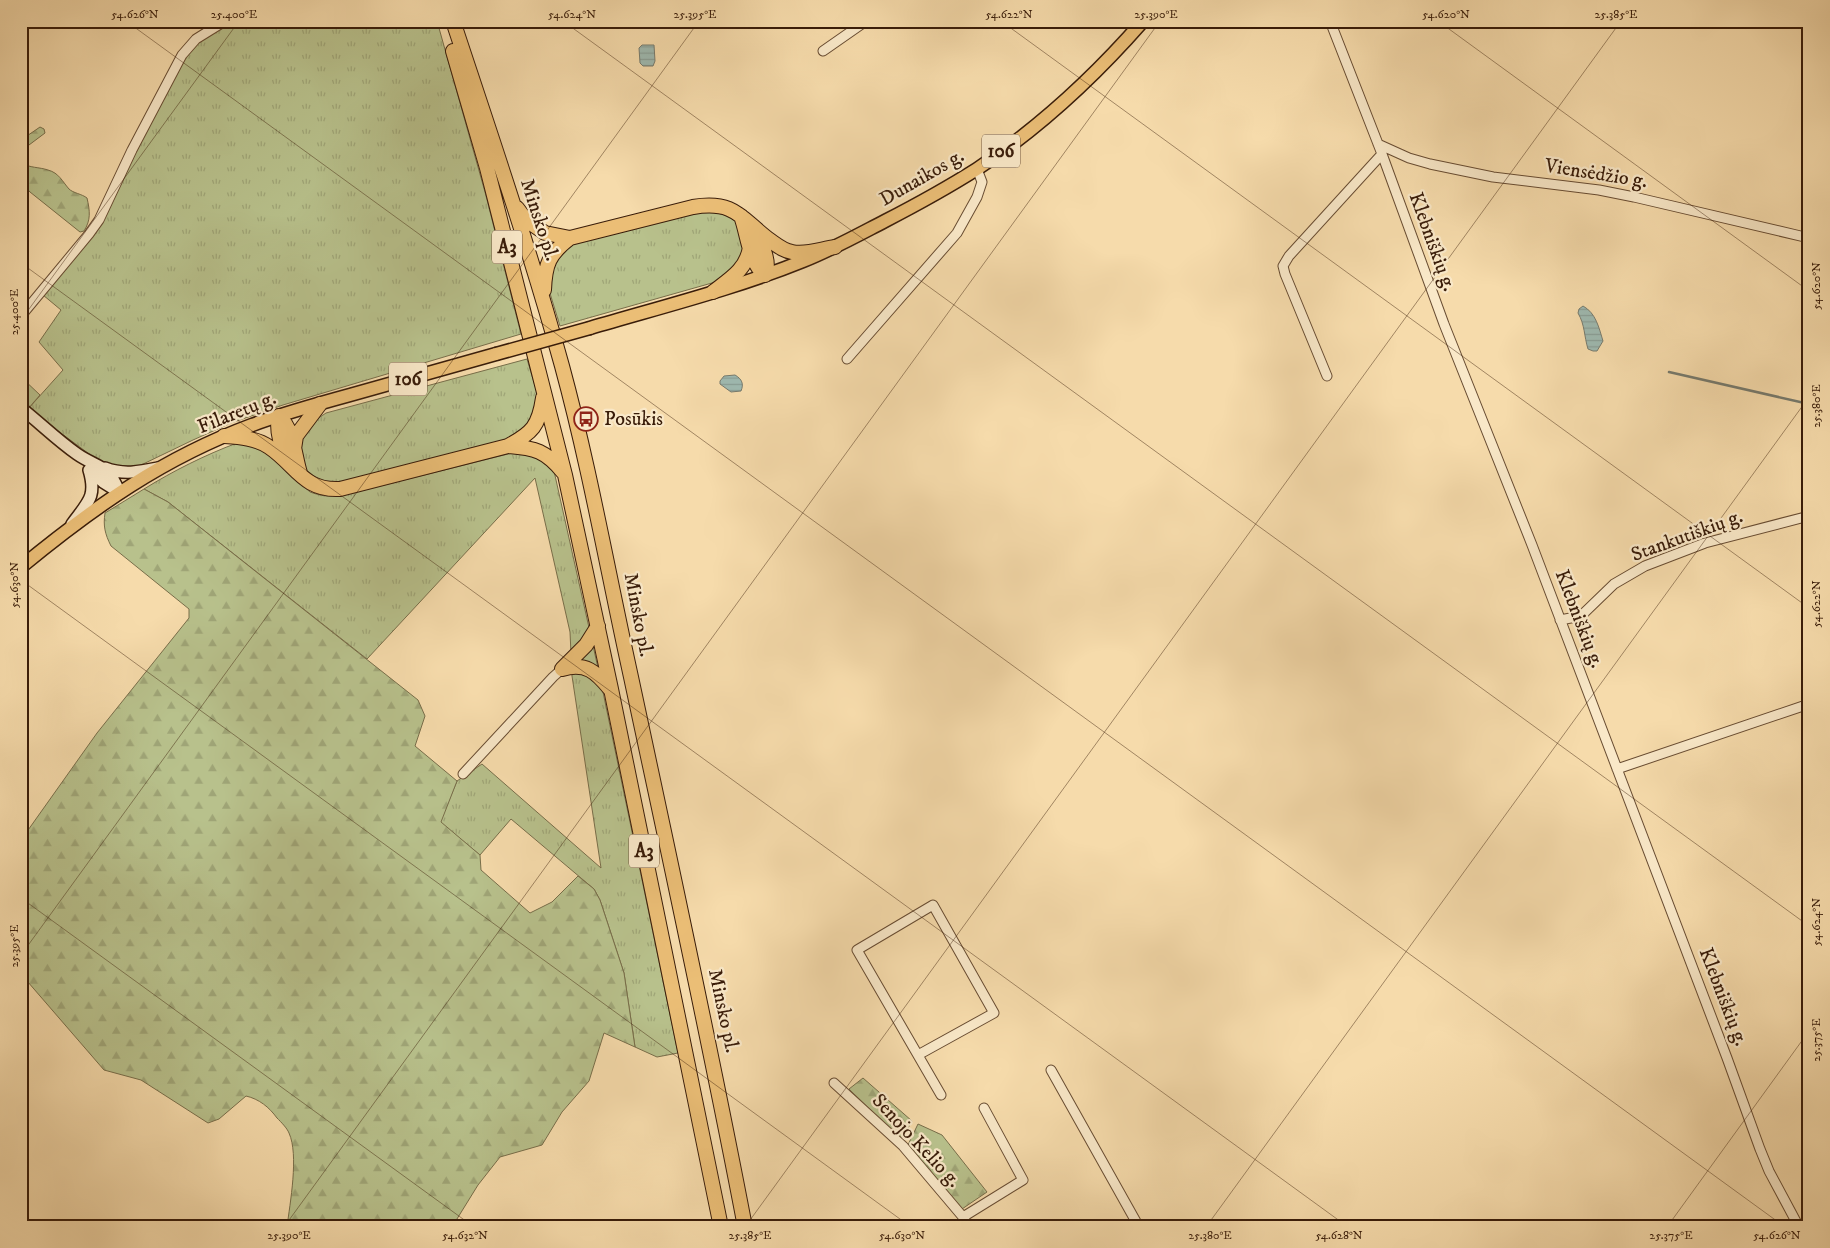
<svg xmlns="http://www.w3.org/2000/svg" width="1830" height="1248" font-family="'IM FELL DW Pica',serif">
  <defs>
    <pattern id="grass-tufts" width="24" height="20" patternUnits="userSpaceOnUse" patternTransform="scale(1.25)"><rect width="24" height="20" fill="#b8c18c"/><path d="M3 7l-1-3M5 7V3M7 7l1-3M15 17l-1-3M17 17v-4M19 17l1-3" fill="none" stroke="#9fa577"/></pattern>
    <pattern id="forest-firs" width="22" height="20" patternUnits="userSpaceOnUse" patternTransform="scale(1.25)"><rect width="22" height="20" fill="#b8c18c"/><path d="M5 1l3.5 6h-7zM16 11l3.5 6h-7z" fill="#9fa577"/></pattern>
    <pattern id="water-rules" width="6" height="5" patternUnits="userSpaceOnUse" patternTransform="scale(1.25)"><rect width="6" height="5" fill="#9eb9b0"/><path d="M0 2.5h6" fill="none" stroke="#899e96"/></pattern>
  </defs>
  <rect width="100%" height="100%" fill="#f6dbab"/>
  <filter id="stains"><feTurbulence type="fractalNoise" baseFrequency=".004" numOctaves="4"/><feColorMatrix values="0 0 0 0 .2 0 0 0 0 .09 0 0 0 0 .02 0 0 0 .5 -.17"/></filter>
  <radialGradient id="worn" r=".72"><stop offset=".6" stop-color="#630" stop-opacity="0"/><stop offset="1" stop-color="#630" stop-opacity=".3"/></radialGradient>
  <!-- grass -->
  <path fill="url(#grass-tufts)" stroke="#786e4a" d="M229,21H437L485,192L521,334L283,405L231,423L193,440L139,466L126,469L105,463L92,456L28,409L63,370L39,342L61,310L43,295L89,239L176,69L193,45Z
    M707,212C721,213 735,215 742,228L743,261L719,281L560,326L549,290L551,263L573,244L694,213Z
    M527,359L538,396L535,417L512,440L354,480C329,484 323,485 302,468L298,443L317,419L326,413Z
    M237,443L261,448L310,492C321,496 329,497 340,496L516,452L535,453L554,471L598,668L678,1053L657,1057L635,1047L624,973L600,900L594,889L511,819L480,855L440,822L457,781L482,764L601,868L572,676L570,632L535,478L367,659L168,502L144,489C173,471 205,455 237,443Z"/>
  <!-- forest -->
  <path fill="url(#forest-firs)" stroke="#786e4a" d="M40,127L44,129L45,133L21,151V140Z
    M21,163C30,168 39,167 48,170C59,173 62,181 69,189C73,193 82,194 87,198C90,211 91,220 84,231L80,232L30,192L21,182Z
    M21,377L40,395L21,417Z
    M144,489L168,502L418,700L425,716L415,746L457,781L441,822L480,855L481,870L530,913L552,902L578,876L594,889L600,900L624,973L635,1047L604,1033L589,1081L562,1112L542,1145L500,1157L478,1185L452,1227H287C290,1203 299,1155 289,1133C287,1128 281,1122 277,1118C269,1107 259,1099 246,1096L219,1119L208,1123L141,1080L104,1070L21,974V840L97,733L189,618V609L111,546C105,534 103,526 105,513Z
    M863,1078L912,1121L901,1140L849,1089Z
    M918,1124L942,1135L987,1192L962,1209L907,1147Z"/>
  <!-- water -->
  <path fill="url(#water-rules)" stroke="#767a6d" d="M642,45H654L655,61L653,66H643L640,63L639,48Z
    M1583,306C1596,313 1599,328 1603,341L1597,351H1593L1588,349C1584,336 1585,325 1578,313L1579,309Z
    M735,375C742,379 744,384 741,391L731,392L720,384V381L724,376Z"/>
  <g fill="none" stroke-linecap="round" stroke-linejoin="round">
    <!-- stream -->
    <path stroke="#767a6d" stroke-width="2.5" d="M1669,372L1809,404
      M21,1219L44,1227"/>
    <!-- minor casing -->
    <g stroke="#684c32" stroke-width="11">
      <path id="minor" d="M1330,21L1382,154L1444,324L1532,545L1727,1058L1760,1149L1769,1171L1799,1227
        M823,51L866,21
        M1378,144L1409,158L1430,164L1493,177L1599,190L1634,197L1809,238
        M21,316L89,234L99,220L132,150L182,55L196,39L225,21
        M847,359L957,233L977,197L982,182L977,169
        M1327,376L1285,274L1283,266L1289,256L1382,154
        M1560,620L1576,617L1584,613L1614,584L1645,566L1705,543L1809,516
        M1617,769L1809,704
        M463,774L553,677L562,669
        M918,1055L994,1013L933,905L857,950L941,1095
        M1051,1070L1139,1227
        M834,1083L903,1146L963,1217L969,1227
        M963,1217L1023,1180L984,1108"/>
    </g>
    <!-- secondary casing -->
    <g stroke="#391c09" stroke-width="14">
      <path id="secondary" d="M21,408C40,423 57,440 77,454C97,468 109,464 119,492
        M105,468C123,475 139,472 158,468
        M91,471L103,482L119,492
        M72,524C88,502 97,497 89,470"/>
    </g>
    <!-- primary casing -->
    <g stroke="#391c09" stroke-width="15">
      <path id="primary" d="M590,328C661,307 734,289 803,261C831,250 858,235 885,221C916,205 947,188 977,169C1039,128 1094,77 1143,21
        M21,567C94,507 163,458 252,425C284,413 317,404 350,395C398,382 447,368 496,354"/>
    </g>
    <!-- trunk casing -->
    <g stroke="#391c09" stroke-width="16">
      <path id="trunk" d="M453,21C491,136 530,250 562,366C590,469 608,573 631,677C670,860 710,1043 745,1227
        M453,51L487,168L565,475L611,689L721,1227
        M517,208L526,220L545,233L570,238L693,207C736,200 741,219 771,241C778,246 784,251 792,252C806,255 821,249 835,247
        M741,216C748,235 749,262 765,275C771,260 761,244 754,230
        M544,290C545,264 549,254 570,238
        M713,292C730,279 747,269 750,247
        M279,416C294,430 294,454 300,473
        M279,416C276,433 281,445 289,461
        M224,436C239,437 256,438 269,447C296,465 303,491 340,489L508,446C532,433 539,426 543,398
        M509,446C535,448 546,451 563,472
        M294,449L296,436L320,404
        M562,669C586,662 596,672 610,689
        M562,669L586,645L598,626"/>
    </g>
    <!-- minor -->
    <use href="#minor" stroke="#f9e8c8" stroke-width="9"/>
    <!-- secondary -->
    <use href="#secondary" stroke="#f9e8c8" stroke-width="11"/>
    <!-- primary -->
    <use href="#primary" stroke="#ebbe76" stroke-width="12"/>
    <!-- trunk -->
    <use href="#trunk" stroke="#ebbe76" stroke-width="14"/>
    <!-- primary-bridge casing -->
    <g stroke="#391c09" stroke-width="15" stroke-linecap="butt">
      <path id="primary-bridge" d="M496,354L590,328"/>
    </g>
    <!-- primary-bridge -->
    <use href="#primary-bridge" stroke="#ebbe76" stroke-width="12"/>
  </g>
  <!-- ticks -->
  <path fill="none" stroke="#391c09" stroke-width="1" stroke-opacity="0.45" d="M126,21L1785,1227M563,21L1809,926M1001,21L1809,608M1438,21L1809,291M21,263L1348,1227M21,320L239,21M21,580L911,1227M21,898L474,1227M21,955L699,21M21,1216L36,1227M284,1227L1160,21M745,1227L1621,21M1206,1227L1809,397M1667,1227L1809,1031"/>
  <!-- icons -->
  <defs>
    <g id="bus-ring" transform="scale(1.25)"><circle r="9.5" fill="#f9e8c8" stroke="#8f2418" stroke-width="1.5"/><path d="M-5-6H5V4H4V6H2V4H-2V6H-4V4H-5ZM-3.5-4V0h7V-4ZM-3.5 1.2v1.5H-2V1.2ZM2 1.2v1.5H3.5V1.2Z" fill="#8f2418"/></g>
  </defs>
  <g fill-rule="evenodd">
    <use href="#bus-ring" x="586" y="419"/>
  </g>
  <g text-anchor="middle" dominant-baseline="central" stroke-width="4.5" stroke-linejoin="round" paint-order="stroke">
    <!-- shield labels -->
    <g fill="#f9e8c8" stroke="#735942" stroke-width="1">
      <rect x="982" y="134.5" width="38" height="33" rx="4"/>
      <rect x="492" y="230.5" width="30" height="33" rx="4"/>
      <rect x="389" y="362.5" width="38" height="33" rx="4"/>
      <rect x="629" y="834.5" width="30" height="33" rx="4"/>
    </g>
    <g font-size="19" font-weight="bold" fill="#391c09">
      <text x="1001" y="151">106</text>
      <text x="507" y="247">A3</text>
      <text x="408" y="379">106</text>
      <text x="644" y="851">A3</text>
    </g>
    <!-- street labels -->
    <g font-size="20" fill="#391c09" stroke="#f9e8c8">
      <text transform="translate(1596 174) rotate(9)">Viensėdžio g.</text>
      <text transform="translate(922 178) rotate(-30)">Dunaikos g.</text>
      <text transform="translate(539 220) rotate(72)">Minsko pl.</text>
      <text transform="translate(1432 242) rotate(70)">Klebniškių g.</text>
      <text transform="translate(237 413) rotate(-22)">Filaretų g.</text>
      <text transform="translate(1687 536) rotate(-20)">Stankutiškių g.</text>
      <text transform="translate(638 615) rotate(79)">Minsko pl.</text>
      <text transform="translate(1579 619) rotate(69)">Klebniškių g.</text>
      <text transform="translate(1723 997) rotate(69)">Klebniškių g.</text>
      <text transform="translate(723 1011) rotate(78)">Minsko pl.</text>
      <text transform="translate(916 1141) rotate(47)">Senojo Kelio g.</text>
    </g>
    <!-- poi labels -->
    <g font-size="20" fill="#391c09" stroke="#f9e8c8" text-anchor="start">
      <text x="604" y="419">Posūkis</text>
    </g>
  </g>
  <!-- margin -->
  <rect width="1830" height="1248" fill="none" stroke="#f6dbab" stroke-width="55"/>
  <rect x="28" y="28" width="1774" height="1192" fill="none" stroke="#391c09" stroke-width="2"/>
  <g font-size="12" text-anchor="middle" fill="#391c09">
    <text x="135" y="18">54.626°N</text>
    <text x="234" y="18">25.400°E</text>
    <text x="572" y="18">54.624°N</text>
    <text x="695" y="18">25.395°E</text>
    <text x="1009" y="18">54.622°N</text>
    <text x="1156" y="18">25.390°E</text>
    <text x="1446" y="18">54.620°N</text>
    <text x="1616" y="18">25.385°E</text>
    <text transform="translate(1816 286) rotate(-90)" y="4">54.620°N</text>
    <text transform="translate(14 312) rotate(-90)" y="4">25.400°E</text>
    <text transform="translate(1816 406) rotate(-90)" y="4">25.380°E</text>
    <text transform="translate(14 585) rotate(-90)" y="4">54.630°N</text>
    <text transform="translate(1816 604) rotate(-90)" y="4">54.622°N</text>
    <text transform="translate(1816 922) rotate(-90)" y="4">54.624°N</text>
    <text transform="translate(14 946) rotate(-90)" y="4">25.395°E</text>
    <text transform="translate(1816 1040) rotate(-90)" y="4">25.375°E</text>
    <text x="289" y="1239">25.390°E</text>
    <text x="465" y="1239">54.632°N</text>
    <text x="750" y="1239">25.385°E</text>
    <text x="902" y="1239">54.630°N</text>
    <text x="1210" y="1239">25.380°E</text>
    <text x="1339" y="1239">54.628°N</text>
    <text x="1671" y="1239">25.375°E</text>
    <text x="1777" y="1239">54.626°N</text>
  </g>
  <rect width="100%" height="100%" filter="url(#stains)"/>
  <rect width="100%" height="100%" fill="url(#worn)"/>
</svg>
